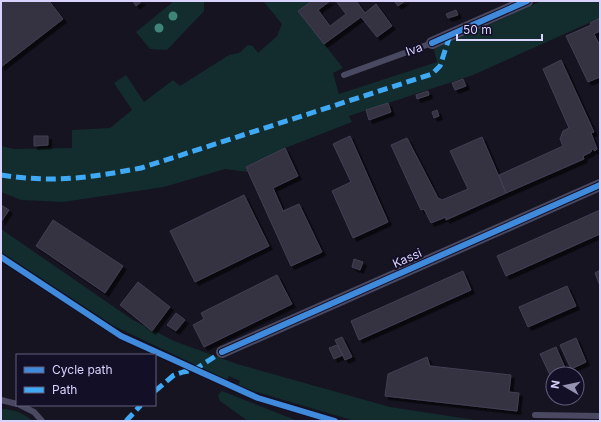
<svg xmlns="http://www.w3.org/2000/svg" width="601" height="422" font-family="Inter,sans-serif">
  <defs>
    <filter id="shadow"><feDropShadow dx="3.5" dy="3.5" stdDeviation="0" flood-color="#0009"/></filter>
  </defs>
  <rect width="100%" height="100%" fill="#161421"/>
  <!-- green -->
  <path fill="#132c2d" d="M174,1H202L204,2V11L167,50L150,49L136,32Z
    M263,1H312L298,11L343,68L333,73L339,94L437,62L433,46L493,23L541,1H600V18L473,75L349,116L352,122L285,148L246,167L248,172L225,169L164,187L63,202L21,200L1,192V146L14,149L72,148V130L110,128L132,110L114,83L126,75L144,102L173,80L180,86L229,55L239,53L248,45L253,46L258,53L277,36L282,24Z
    M1,229L133,320L174,341L237,364L390,407L475,420L506,421H355L253,391L238,385L240,381L229,376L227,380L114,326L1,252Z
    M222,391L298,421H248L220,401L218,395Z
    M1,409C14,409 23,413 33,421H1Z"/>
  <!-- building -->
  <path fill="#343243" stroke="#433f54" filter="url(#shadow)" d="M1,1H49L63,19L1,67Z
    M133,1H142L136,6Z
    M312,1H330L318,10L330,26L346,14L336,1H356L365,13L376,4L392,26L377,37L361,17L324,44L298,11Z
    M394,1H405L398,6Z
    M456,10L458,15L448,18L446,14Z
    M600,18V31L594,34L600,46V77L588,82L566,36L591,25L590,23Z
    M561,60L594,132L591,133L597,149L595,151L592,149L591,152L583,156L584,159L506,193L499,175L563,146L560,139L563,131L569,128L543,69Z
    M463,79L466,86L455,90L452,83Z
    M428,91L429,95L417,99L416,95Z
    M388,103L391,112L369,120L366,110Z
    M437,110L439,116L434,118L432,112Z
    M34,136H48V145L34,146Z
    M350,136L388,222L353,238L332,191L351,182L333,144Z
    M482,137L506,193L446,220V217L431,223L424,209L421,210L420,208L391,145L407,138L438,198L442,200L468,189L450,151Z
    M285,148L298,176L273,188L283,211L299,204L322,252L291,266L246,167Z
    M244,195L269,246L195,282L170,231Z
    M1,205L9,210L1,222Z
    M600,210V234L506,276L497,256Z
    M53,220L123,266L105,293L36,246Z
    M354,259L363,262L360,270L352,267Z
    M600,270V286L595,273Z
    M463,271L471,290L359,340L351,321Z
    M277,275L292,304L204,347L193,325L204,319L201,313Z
    M138,282L170,307L152,331L120,305Z
    M567,286L576,306L528,327L519,307Z
    M176,313L185,320L176,331L167,325Z
    M342,337L352,357L345,360L335,340Z
    M576,338L586,362L571,369L560,345Z
    M337,345L343,355L334,359L329,348Z
    M556,347L566,370L553,374L551,377L540,354Z
    M427,357L430,366L511,375L509,392L519,393L517,411L385,396L388,374Z"/>
  <g fill="none" stroke-linecap="round" stroke-linejoin="round">
    <!-- service -->
    <path stroke="#4a4962" stroke-width="6" d="M344,75L432,43
      M1,400L17,404
      M20,405L34,412L42,421
      M535,415L600,416"/>
    <!-- minor -->
    <path stroke="#4a4962" stroke-width="12" d="M432,43L527,1
      M222,352L600,185"/>
    <!-- quiet -->
    <path stroke="#3fa9f5" stroke-width="5" stroke-dasharray="10 5" stroke-linecap="butt" d="M1,175C53,183 89,178 141,168L432,74L440,66L450,35
      M155,391L174,375L183,372L194,370L222,352
      M126,421L141,405"/>
    <!-- cycleway casing -->
    <g stroke="#130f26" stroke-width="8">
      <path id="cycleway" d="M432,43L527,1
        M1,257L121,336L258,398L335,421
        M222,352L600,185"/>
    </g>
    <!-- cycleway -->
    <use href="#cycleway" stroke="#408adc" stroke-width="6"/>
  </g>
  <!-- trees -->
  <g fill="#3e8478">
    <circle cx="173" cy="16" r="4.5"/>
    <circle cx="159" cy="28" r="4.5"/>
  </g>
  <g text-anchor="middle" dominant-baseline="central" stroke-width="4" stroke-linejoin="round" paint-order="stroke">
    <!-- street labels -->
    <g font-size="12" fill="#d9d4ff" stroke="#130f26">
      <text transform="translate(414 49) rotate(-20)">Iva</text>
      <text transform="translate(407 258) rotate(-24)">Kassi</text>
    </g>
  </g>
  <!-- border -->
  <rect width="601" height="422" fill="none" stroke="#d9d4ff" stroke-width="4"/>
  <!-- legend -->
  <rect x="16" y="354" width="140" height="52" fill="#130f26" stroke="#625e7d"/>
  <rect x="24" y="367" width="20" height="6" fill="#408adc" stroke="#625e7d"/>
  <text x="52" y="374" font-size="12" fill="#d9d4ff">Cycle path</text>
  <rect x="24" y="387" width="20" height="6" fill="#3fa9f5" stroke="#625e7d"/>
  <text x="52" y="394" font-size="12" fill="#d9d4ff">Path</text>
  <!-- north arrow -->
  <g transform="translate(565 386) rotate(279)"><circle r="19" fill="#130f26" stroke="#625e7d"/>
  <path d="M0-3L7 15L0 10L-7 15Z" fill="#9591b1"/>
  <text y="-6" font-size="11" font-weight="bold" text-anchor="middle" fill="#d9d4ff">N</text>
  </g>
  <!-- scale -->
  <path d="M457 34v6h85v-6" fill="none" stroke="#d9d4ff" stroke-width="2"/>
  <text x="463" y="34" font-size="12" fill="#d9d4ff" stroke="#130f26" stroke-width="3" paint-order="stroke">50 m</text>
</svg>
